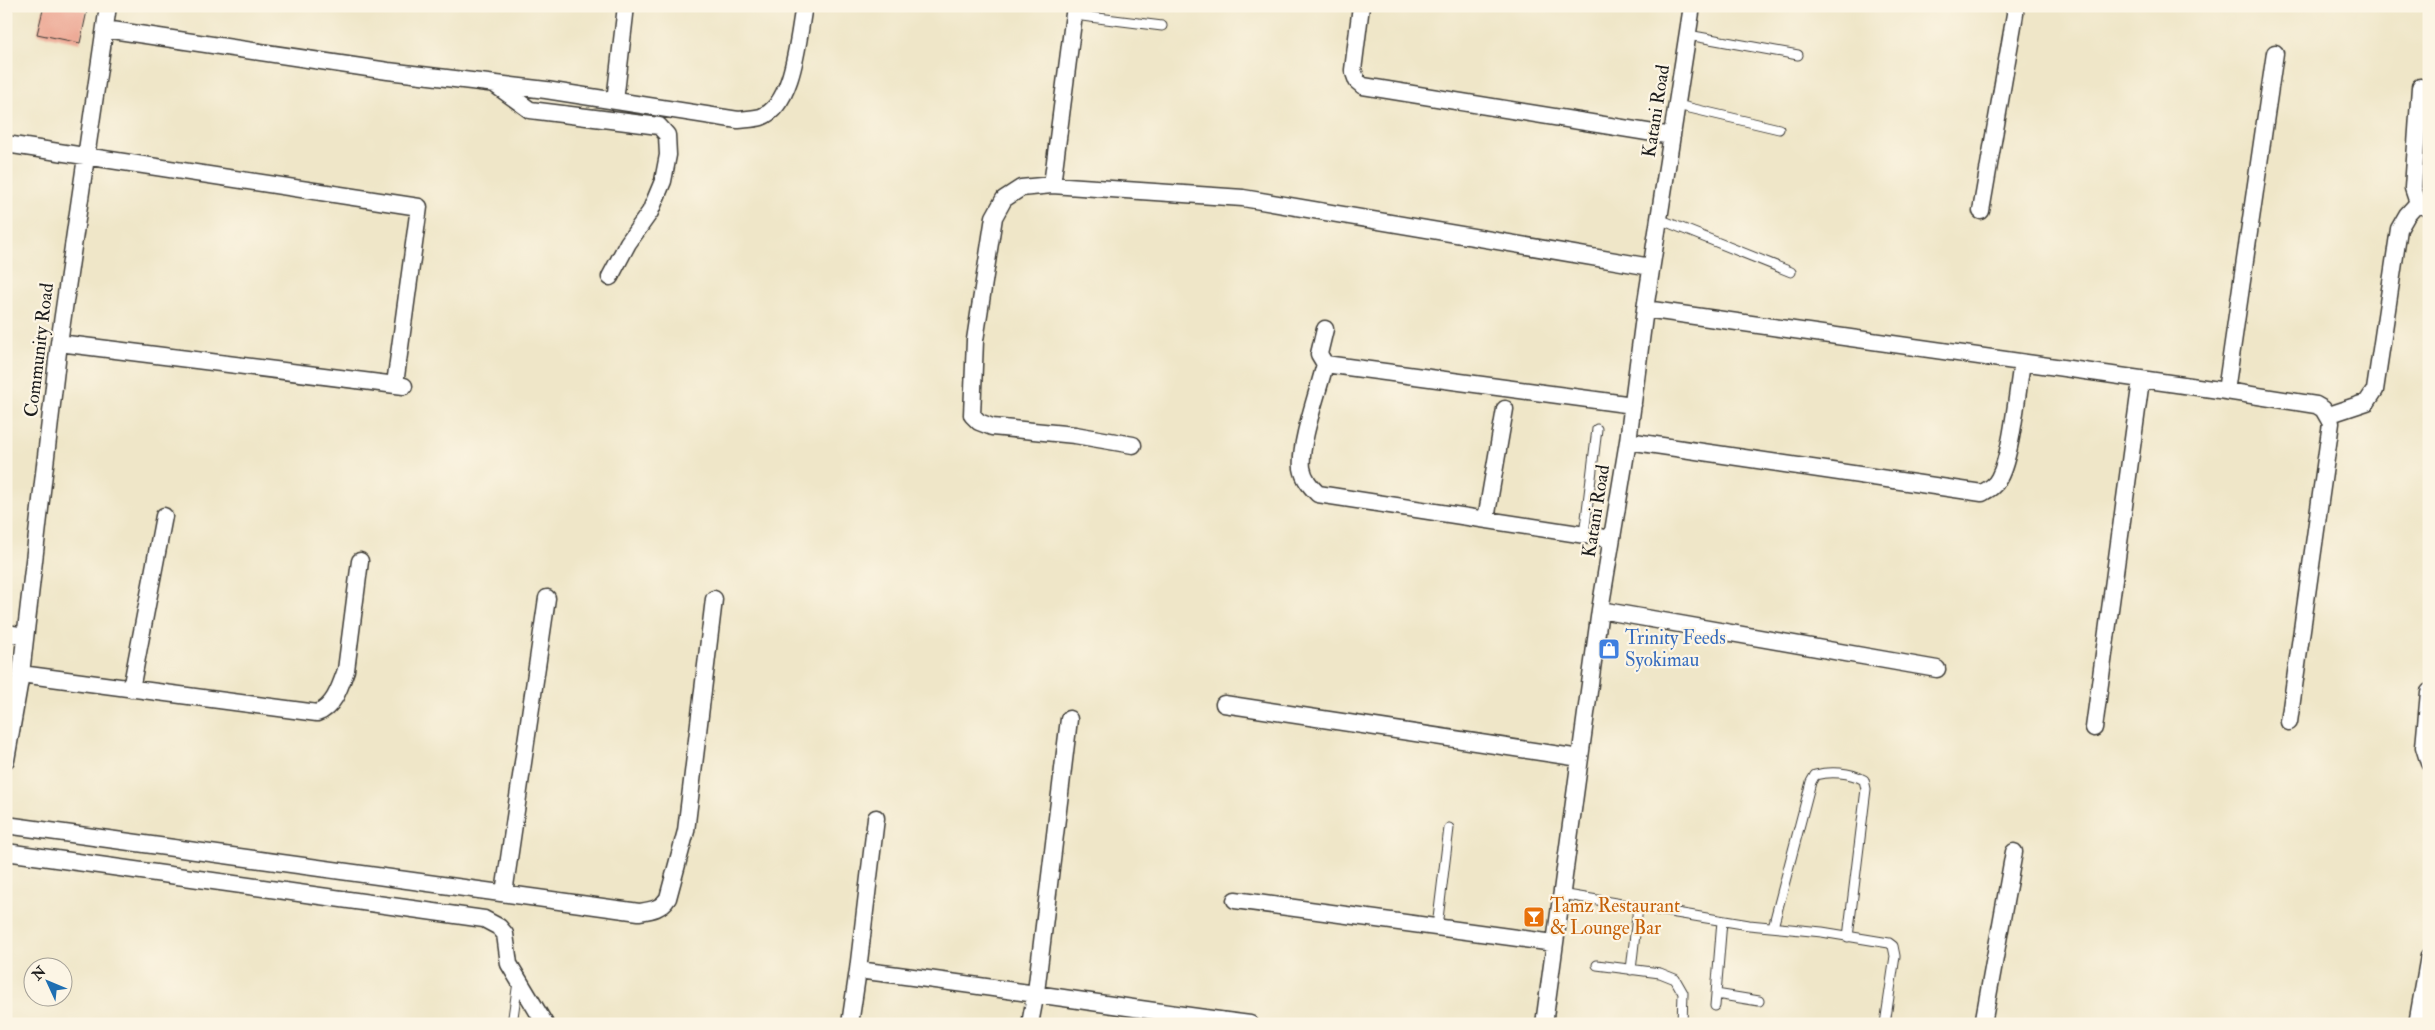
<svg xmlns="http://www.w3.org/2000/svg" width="2435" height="1030" font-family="'IM FELL Double Pica',serif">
  <rect width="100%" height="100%" fill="#fcf5e5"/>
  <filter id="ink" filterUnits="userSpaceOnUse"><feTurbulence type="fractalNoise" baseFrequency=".02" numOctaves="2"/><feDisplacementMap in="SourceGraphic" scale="10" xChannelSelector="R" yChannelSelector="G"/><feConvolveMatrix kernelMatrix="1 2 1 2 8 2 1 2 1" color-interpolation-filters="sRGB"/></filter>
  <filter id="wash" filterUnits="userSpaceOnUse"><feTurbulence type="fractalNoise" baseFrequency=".0096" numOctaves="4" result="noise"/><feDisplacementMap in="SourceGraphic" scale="20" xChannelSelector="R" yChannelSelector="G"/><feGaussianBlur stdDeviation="1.12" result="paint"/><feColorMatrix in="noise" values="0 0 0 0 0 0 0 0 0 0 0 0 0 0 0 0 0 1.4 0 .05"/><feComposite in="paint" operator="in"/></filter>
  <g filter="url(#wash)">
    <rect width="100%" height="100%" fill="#efe6c8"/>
    <g id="blocks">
      <!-- building -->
      <path fill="#eda995" d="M44,6H68L87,11L80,43L37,34Z"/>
    </g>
  </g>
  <g filter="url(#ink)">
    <use href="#blocks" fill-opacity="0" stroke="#3c3a36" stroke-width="1"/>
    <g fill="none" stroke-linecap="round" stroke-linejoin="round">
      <!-- service casing -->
      <g stroke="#3c3a36" stroke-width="11">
        <path id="service" d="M6,11L8,6
          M1074,15L1162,26
          M1688,35L1798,55
          M1677,105L1779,129
          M1659,219L1791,272
          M1584,535L1597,429
          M1561,894L1749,925L1822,932L1889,943L1893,946L1895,956L1885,1024
          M1437,927L1449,828
          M1773,927L1811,782L1815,775C1830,771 1850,772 1864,780L1866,789L1848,937
          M1597,965L1660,973L1675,979L1683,993L1682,1024
          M1631,970L1638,907
          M1716,994L1759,1001
          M1715,1006L1722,921
          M512,1024L518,982"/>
      </g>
      <!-- minor casing -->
      <g stroke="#3c3a36" stroke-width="19">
        <path id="minor" d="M1361,6L1353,70L1357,81L1363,86L1672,136
          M105,29L388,71L546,90L738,120C745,119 754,119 761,117C794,105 798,37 804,6
          M497,86L530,110L659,126L667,135L668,155L663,181L650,212L628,243L610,277
          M2420,87L2413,188L2418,203L2429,209
          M615,101L626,6
          M6,144L419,207L395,384
          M1052,185L1075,6
          M1981,211L2015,14V6
          M1645,309L2226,391L2316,405L2323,409L2331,423L2289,722
          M1325,329L1319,354L1325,364L1633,405
          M59,343L404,386
          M1325,364C1319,390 1299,443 1302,468C1304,479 1310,486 1318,494L1611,539
          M2226,391L2275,53
          M2328,415L2367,402L2375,390L2399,229L2407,215L2418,203
          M1628,441L1982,493C1989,489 1995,486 1999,478C2012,454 2017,392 2022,363
          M1133,445L1075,435L992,427L979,422L972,415L975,340L994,217L1004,199L1021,188L1052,185L1243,198L1651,267
          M1486,519L1505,409
          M1600,610L1937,669
          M6,633L25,636
          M21,674L317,713C334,707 340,687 346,670L360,561
          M131,689L164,516
          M2429,692L2424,747L2429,763
          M1224,704L1580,758
          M2094,728L2141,380
          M6,760L21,674L59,343L108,6
          M6,825L639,912C652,910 661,909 668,898L686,831L714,599
          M6,852L484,919L499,927L505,934L509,964L545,1024
          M504,893L547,598
          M1235,900L1554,943
          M858,970L876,818
          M850,1024L858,970C989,986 1119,1007 1250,1024
          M1030,1024L1036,992L1069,719
          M1544,1024L1600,610L1628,441L1645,309L1692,6
          M1983,1024L2014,852
          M2417,1024L2429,956"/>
      </g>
      <!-- service -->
      <use href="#service" stroke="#fff" stroke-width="9"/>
      <!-- minor -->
      <use href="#minor" stroke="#fff" stroke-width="16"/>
    </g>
  </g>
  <!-- icons -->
  <defs>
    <g id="shop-square" transform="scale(1.125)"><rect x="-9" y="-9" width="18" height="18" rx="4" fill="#3f7fe0" stroke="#fcf5e5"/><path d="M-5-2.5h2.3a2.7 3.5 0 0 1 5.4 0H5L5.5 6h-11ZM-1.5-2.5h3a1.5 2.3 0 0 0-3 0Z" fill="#fff"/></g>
    <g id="bar-square" transform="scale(1.125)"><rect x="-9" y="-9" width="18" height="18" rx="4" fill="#e8710a" stroke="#fcf5e5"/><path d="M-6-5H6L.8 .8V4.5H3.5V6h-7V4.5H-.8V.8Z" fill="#fff"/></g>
  </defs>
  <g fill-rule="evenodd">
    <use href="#shop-square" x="1609" y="649"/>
    <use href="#bar-square" x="1534" y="917"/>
  </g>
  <g text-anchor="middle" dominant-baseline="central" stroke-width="4.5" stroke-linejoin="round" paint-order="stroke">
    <!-- street labels -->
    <g font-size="19" fill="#1c1c1c" stroke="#fcf5e5">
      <text transform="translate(1656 111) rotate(-81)">Katani Road</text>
      <text transform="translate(39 350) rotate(-83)">Community Road</text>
      <text transform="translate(1596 511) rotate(-81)">Katani Road</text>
    </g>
    <!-- shop labels -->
    <g font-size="19" fill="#366cbe" stroke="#fcf5e5" text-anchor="start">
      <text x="1625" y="638">Trinity Feeds<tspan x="1625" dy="22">Syokimau</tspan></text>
    </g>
    <!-- food labels -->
    <g font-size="19" fill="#c56008" stroke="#fcf5e5" text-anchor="start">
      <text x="1550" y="906">Tamz Restaurant<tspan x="1550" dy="22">&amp; Lounge Bar</tspan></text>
    </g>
  </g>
  <!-- margin -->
  <rect width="2435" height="1030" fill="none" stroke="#fcf5e5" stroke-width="25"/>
  <!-- north arrow -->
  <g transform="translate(48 982) rotate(314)"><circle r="24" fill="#fcf5e5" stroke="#a29e95"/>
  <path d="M0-4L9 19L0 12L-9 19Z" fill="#1f6fb2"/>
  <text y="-8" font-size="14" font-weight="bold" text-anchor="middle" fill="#1c1c1c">N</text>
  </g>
</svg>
